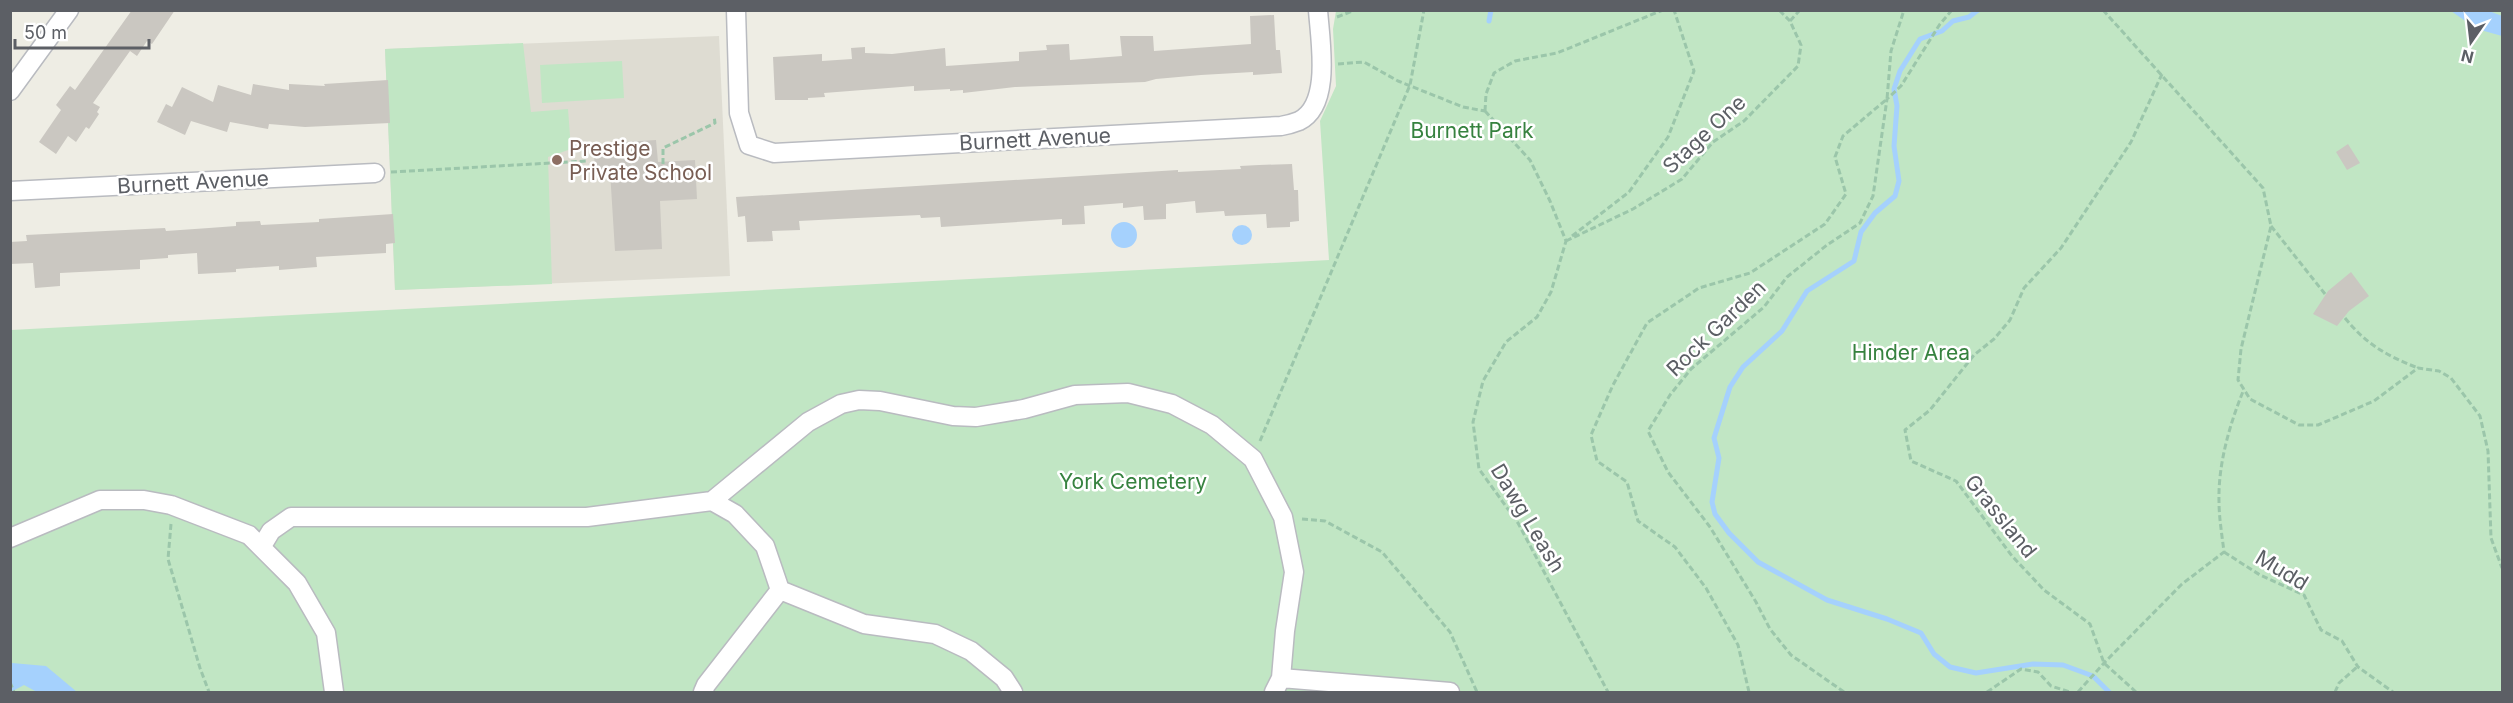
<svg xmlns="http://www.w3.org/2000/svg" width="2513" height="703" font-family="Inter,sans-serif">
  <rect width="100%" height="100%" fill="#eeede4"/>
  <!-- education -->
  <path fill="#dedcd2" d="M719,36L730,276L395,290L385,49Z"/>
  <!-- green -->
  <path fill="#c1e6c4" d="M1336,11H2502V692H11V330L1329,260L1320,121L1336,86L1333,29Z
    M523,43L531,112L568,109L571,149L548,157L552,284L395,290L385,49Z
    M622,61L624,98L542,103L540,65Z"/>
  <!-- water -->
  <path fill="#a5d1fd" d="M2451,11H2489L2502,16V36L2477,29Z
    M1111 235a13 13 0 1 1 26 0a13 13 0 1 1-26 0Z
    M1232 235a10 10 0 1 1 20 0a10 10 0 1 1-20 0Z
    M12,663L46,666L77,692H37L24,685L11,692Z"/>
  <g fill="none" stroke-linecap="round" stroke-linejoin="round">
    <!-- stream -->
    <path stroke="#a5d1fd" stroke-width="5" d="M1978,10L1969,17L1953,21L1942,31L1920,39L1900,71L1894,89L1897,106L1894,146L1899,181L1895,196L1875,213L1861,232L1854,261L1807,291L1782,331L1743,367L1730,387L1714,438L1719,458L1712,502L1715,514L1729,533L1758,562L1827,600L1887,619L1921,633L1934,654L1950,667L1976,673L2033,664L2063,665L2093,676L2109,692
      M1489,21L1491,10"/>
  </g>
  <!-- building -->
  <path fill="#cac7c1" d="M132,10H175L152,44L147,41L137,56L130,51L93,103L100,107L97,112L99,114L89,129L86,127L76,142L68,136L56,154L39,142L61,110L56,105L70,86L75,90Z
    M1274,15L1276,50H1280L1282,73L1253,75V72L1201,75L1156,79L1145,82L1015,87L963,93V90L950,91V89L914,91V86L824,93L825,97L808,98V100H775L773,57L822,54V61L852,59L851,48L865,47V53L892,54L945,48L946,66L1019,61V52L1047,50L1046,45L1069,44L1070,60L1122,56L1120,36H1153L1154,51L1251,44L1250,16Z
    M388,80L390,123L305,127L269,124L268,129L230,122L227,132L191,121L185,135L157,122L166,104L172,107L182,87L213,102L218,85L251,95L253,84L289,90V84L325,86L324,84Z
    M656,140L658,162L695,160L697,199L660,201L662,249L615,251L610,171L595,172L594,151H609V143Z
    M2348,144L2360,163L2347,170L2336,152Z
    M1292,164L1294,190H1298L1299,221L1290,222V227L1267,228L1266,214L1225,216L1224,211L1196,213L1195,201L1166,204V219L1144,220L1143,206L1123,208V203L1084,206L1085,224L1062,225V219L941,227L940,217L921,218L920,215L857,218L799,221L800,230L772,231L773,241L747,242L745,216L738,217L736,197L1178,170V172L1241,169L1240,166L1259,165Z
    M393,214L395,243L386,244V253L316,257L317,267L279,270V266L236,269V272L198,274L197,253L168,255V258L140,260V269L60,273V286L35,288L33,263L10,264V242L27,241L26,235L165,228L166,231L209,228L236,226V222L260,221L261,225L319,222V219Z
    M2351,272L2369,296L2349,311L2337,326L2313,314L2328,291Z"/>
  <g fill="none" stroke-linecap="round" stroke-linejoin="round">
    <!-- minor casing -->
    <g stroke="#b9bbc0" stroke-width="21">
      <path id="minor" d="M736,10L739,113L749,145L774,153L1281,126C1287,125 1294,123 1299,121C1332,105 1320,40 1318,10
        M10,91L69,10
        M10,191L375,173
        M712,501L808,422L841,404L859,400L880,401L953,416L976,417L1024,409L1075,395L1128,393L1172,404L1212,425L1253,459L1283,517L1294,572L1285,631L1281,678L1274,692
        M10,538L100,500H144L171,505L249,535L297,583L326,633L334,692
        M262,546L271,531L291,517H587L712,501L735,514L765,546L780,590L864,624L935,634L971,651L1004,678L1013,692
        M1281,678L1450,692
        M703,692L706,685L780,590"/>
    </g>
    <!-- path -->
    <path stroke="#9bc6aa" stroke-width="3" stroke-dasharray="6 3" stroke-linecap="butt" d="M2103,10L2263,188L2271,226L2241,349L2238,380L2250,399L2299,425H2318L2374,401L2418,368L2439,371L2451,378L2480,416L2488,451L2491,538L2502,568
      M1337,17L1355,10
      M1790,21L1800,10
      M1338,64L1364,62L1398,81L1463,107L1485,111
      M1485,111L1530,160L1550,201L1566,241L1551,292L1537,317L1506,342L1483,381L1473,422L1479,469L1518,523L1608,692
      M1485,111L1486,94L1494,73L1515,61L1557,53L1663,10
      M663,164V148L715,123L714,116
      M391,172L587,161
      M2271,226L2325,294
      M1572,236L1629,192L1668,137L1694,71L1674,10
      M1566,241L1633,209L1682,179L1713,142L1744,121L1798,66L1801,45L1790,21L1779,10
      M2345,318C2366,344 2387,356 2418,368
      M1260,441L1410,85L1424,10
      M1302,519L1325,521L1382,552L1450,632L1477,692
      M171,524L168,559L200,668L209,692
      M2224,552L2260,575L2304,595L2321,630L2342,641L2358,667L2393,692
      M10,682L14,692
      M1749,692L1738,645L1706,588L1675,547L1638,521L1627,482L1597,461L1591,435L1613,385L1647,323L1699,288L1750,273L1825,224L1846,194L1835,157L1843,136L1887,99L1891,51L1904,10
      M1844,692L1791,655L1770,629L1756,602L1710,527L1668,472L1648,431L1670,395L1691,369L1764,307L1787,277L1827,245L1860,223L1873,196L1887,99L1901,86L1940,24L1952,10
      M1987,692L2021,669L2038,672L2051,686L2070,692
      M2078,692L2104,663L2182,584L2224,552C2222,535 2219,518 2219,501C2218,464 2230,423 2244,389
      M2136,692L2104,663L2090,624L2044,590L2012,556L1956,481L1911,461L1905,430L1930,410L1974,355L1994,339L2010,320L2024,288L2061,248L2131,142L2162,74
      M2335,692L2339,683L2357,667"/>
    <!-- minor -->
    <use href="#minor" stroke="#fff" stroke-width="18"/>
  </g>
  <!-- markers -->
  <circle fill="#8d6e63" stroke="#fff" stroke-width="2" cx="557" cy="160" r="6"/>
  <g text-anchor="middle" dominant-baseline="central" stroke-width="5" stroke-linejoin="round" paint-order="stroke">
    <!-- park labels -->
    <g font-size="21" fill="#36823f" stroke="#fff">
      <text x="1472" y="130">Burnett Park</text>
      <text x="1911" y="352">Hinder Area</text>
      <text x="1133" y="481">York Cemetery</text>
    </g>
    <!-- street labels -->
    <g font-size="21" fill="#5c5f65" stroke="#fff">
      <text transform="translate(1704 134) rotate(-43)">Stage One</text>
      <text transform="translate(1035 139) rotate(-3)">Burnett Avenue</text>
      <text transform="translate(193 182) rotate(-3)">Burnett Avenue</text>
      <text transform="translate(1716 328) rotate(-44)">Rock Garden</text>
      <text transform="translate(2001 516) rotate(51)">Grassland</text>
      <text transform="translate(1528 518) rotate(59)">Dawg Leash</text>
      <text transform="translate(2282 570) rotate(31)">Mudd</text>
    </g>
    <!-- education labels -->
    <g font-size="21" fill="#785e54" stroke="#fff" text-anchor="start">
      <text x="569" y="148">Prestige<tspan x="569" dy="24">Private School</tspan></text>
    </g>
  </g>
  <!-- border -->
  <rect width="2513" height="703" fill="none" stroke="#5c5f65" stroke-width="24"/>
  <!-- north arrow -->
  <g transform="translate(2471 42) rotate(194)" stroke="#ffffff" stroke-width="4.5" paint-order="stroke">
  <path d="M0-4.5L10 22L0 15L-10 22Z" fill="#5c5f65"/>
  <text y="-9" font-size="16" font-weight="bold" text-anchor="middle" fill="#5c5f65">N</text>
  </g>
  <!-- scale -->
  <path d="M15 39v9h134v-9" fill="none" stroke="#5c5f65" stroke-width="3"/>
  <text x="24" y="39" font-size="18" fill="#5c5f65" stroke="#ffffff" stroke-width="4.5" paint-order="stroke">50 m</text>
</svg>
